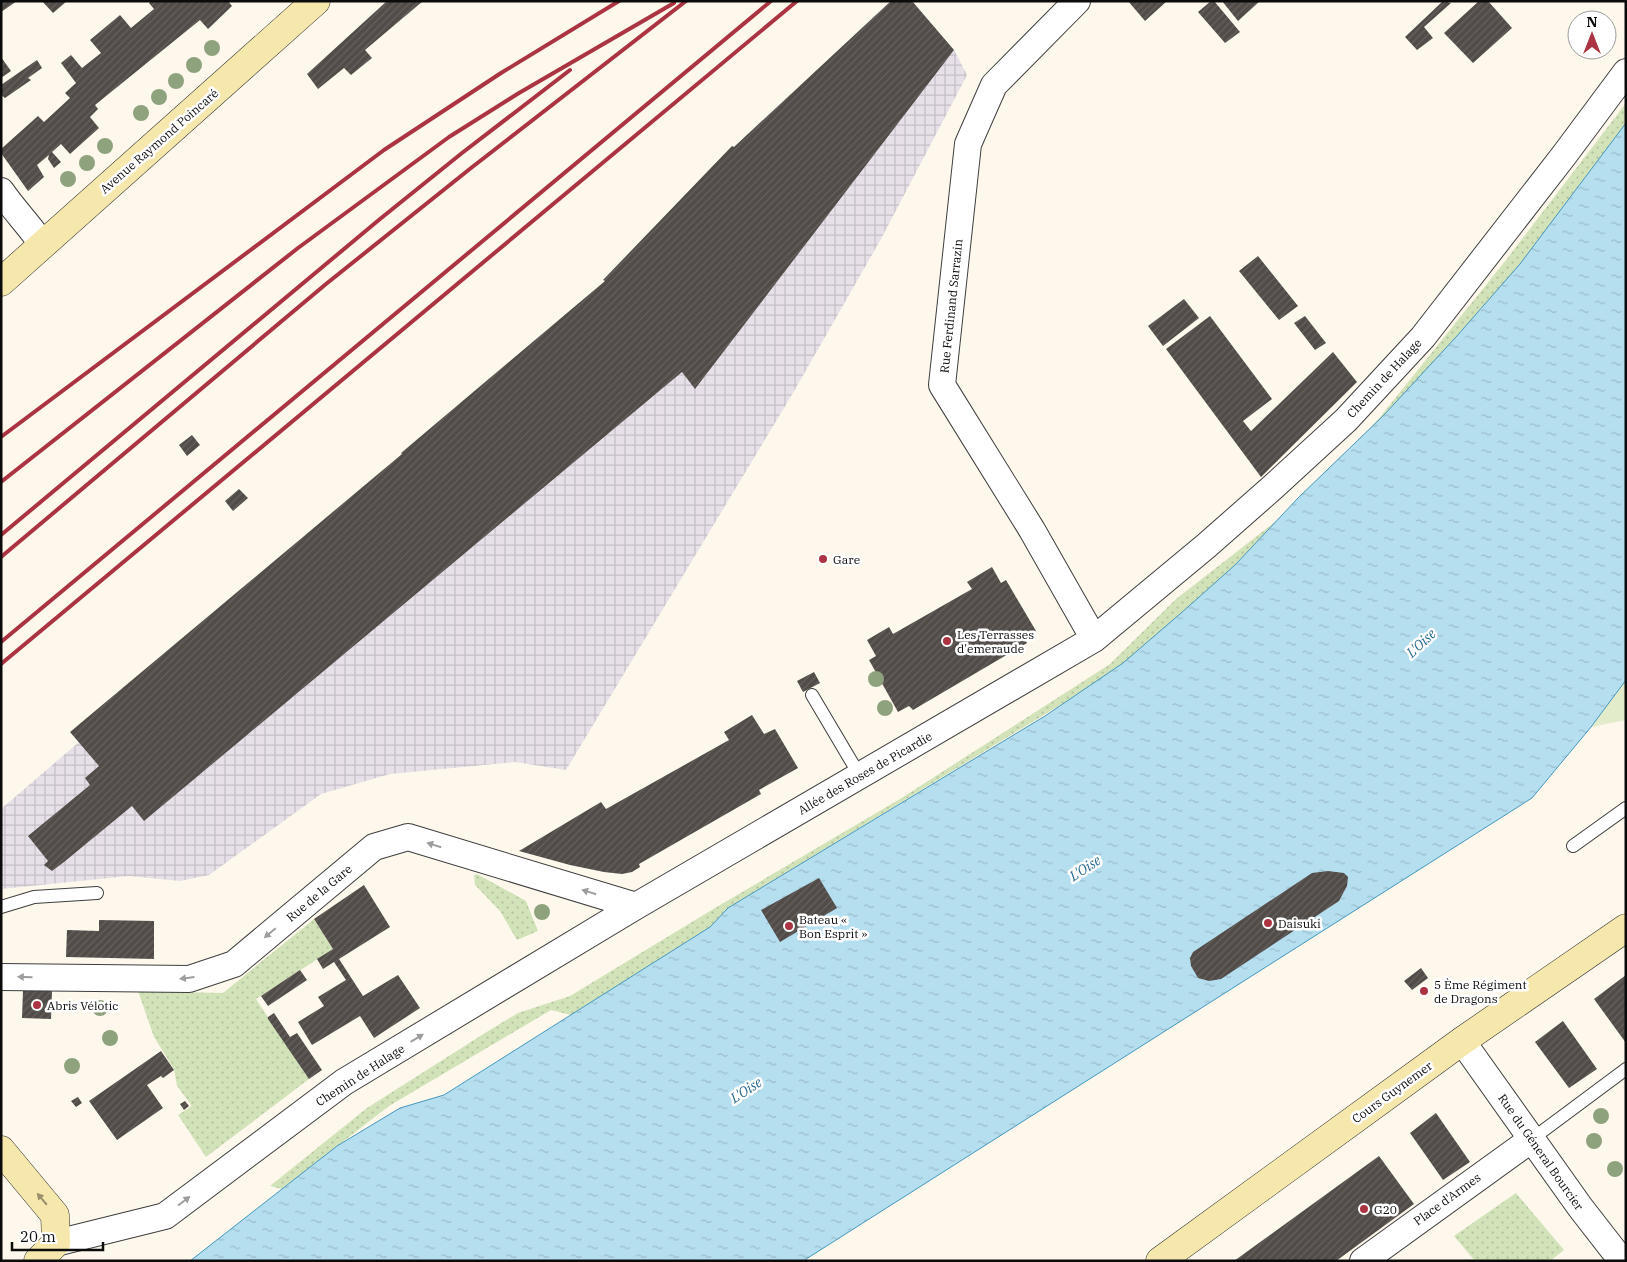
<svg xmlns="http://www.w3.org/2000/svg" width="1627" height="1262" font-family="'IBM Plex Serif',serif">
  <defs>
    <pattern id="industrial-grid" width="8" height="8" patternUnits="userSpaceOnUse" patternTransform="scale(1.25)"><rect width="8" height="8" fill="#e7e0e9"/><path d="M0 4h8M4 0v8" fill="none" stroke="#c5bfc6"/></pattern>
    <pattern id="grass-dots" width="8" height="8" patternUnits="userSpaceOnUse" patternTransform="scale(1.25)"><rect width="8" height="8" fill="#d2e3b9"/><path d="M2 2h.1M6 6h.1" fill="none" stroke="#b3c19e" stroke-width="1.8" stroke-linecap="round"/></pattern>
    <pattern id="water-ripples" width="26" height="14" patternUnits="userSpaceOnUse" patternTransform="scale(1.25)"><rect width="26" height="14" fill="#b5deef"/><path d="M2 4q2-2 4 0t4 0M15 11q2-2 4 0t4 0" fill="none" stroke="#9abdcc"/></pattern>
    <pattern id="building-hatch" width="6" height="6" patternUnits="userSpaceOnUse" patternTransform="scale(1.25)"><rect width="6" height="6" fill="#524c49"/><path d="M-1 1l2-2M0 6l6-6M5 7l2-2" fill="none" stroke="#66615f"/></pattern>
  </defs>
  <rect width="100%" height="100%" fill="#fdf8eb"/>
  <!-- industrial -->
  <path fill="url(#industrial-grid)" d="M891,1H912L954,50L967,75L881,239L793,393L566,770L515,762L390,774L321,794L209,875L180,881L129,876L1,889V809L79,742L402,454L605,281L732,146L734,147Z"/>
  <!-- grass -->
  <path fill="url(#grass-dots)" d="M1626,103V133L1433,378L1170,638L728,908L710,927L571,1015L551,1010L389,1106L282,1189L270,1186L367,1108L485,1033L518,1013L570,996L715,908L900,799L1110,664L1176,599L1303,500L1380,417L1506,260Z
    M477,874L526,901L538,931L517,940L500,911L475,885L474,875Z
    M314,919L333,949L256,999L309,1079L206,1157L178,1115L192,1106L177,1086L174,1069L154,1037L138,991L223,993Z
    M1516,1193L1564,1250L1550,1261H1475L1454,1236Z"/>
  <!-- pitch -->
  <path fill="#e2ebca" d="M1626,680V720L1591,727Z"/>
  <!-- water -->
  <path fill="url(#water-ripples)" stroke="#4597bd" d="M1626,123V680L1591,727L1532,798L803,1261H190L337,1146L400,1108L444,1095L710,927L728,908L1045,716L1123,663L1188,607L1236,564L1298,498L1383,416L1456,337L1520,264Z"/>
  <!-- building -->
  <path fill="url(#building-hatch)" d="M1,1H17L1,12Z
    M42,1H67L53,13Z
    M151,1H228L232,6L208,29L200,20L95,105L98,109L90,117L99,128L70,154L61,144L52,152L61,162L54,168L48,159L49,155L37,165L44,177L28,191L1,153V149L38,116L44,122L70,98L65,93L76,83L61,63L71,55L82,68L101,53L90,40L120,15L131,28L154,9L149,3Z
    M387,1H423L365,50L372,58L351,75L344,68L318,89L307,74Z
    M891,1H912L954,50L695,389L682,372L144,821L132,806L64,862L52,871L44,865L48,861L28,836L90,785L85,778L99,766L70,732L402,454L401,453L605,281L603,280L732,146L734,147Z
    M1128,1H1167L1145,21Z
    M1211,1H1214L1240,32L1225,43L1198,12Z
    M1222,1H1260L1238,21Z
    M1443,1L1451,3L1424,27L1433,38L1417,50L1405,37Z
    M1479,1H1488L1512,28L1473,63L1444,33Z
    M1,57L11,71L1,78Z
    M37,60L42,68L28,78L31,80L5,98L1,95V85Z
    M1258,256L1298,306L1279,320L1239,271Z
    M1184,299L1199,318L1163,346L1148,326Z
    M1210,316L1272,399L1243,421L1251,431L1333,352L1357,382L1261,477L1166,349Z
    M1305,316L1326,343L1315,350L1294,323Z
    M192,435L200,445L187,456L179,445Z
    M239,489L248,498L233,511L225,501Z
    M992,567L1001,583L1006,580L1036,631L1024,638L1027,643L913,710L909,706L898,712L869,660L876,656L867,640L889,627L893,634L972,589L967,582Z
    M814,672L820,683L803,692L797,681Z
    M752,715L764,734L775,729L798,768L759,790L761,794L639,864L640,867L632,872L622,874L604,872L570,865L519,851L601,802L606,809L729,740L724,732Z
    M1328,871L1344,873L1348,877L1347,886L1339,901L1221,979L1209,981L1198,978L1191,966L1190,958L1193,952L1312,873Z
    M819,878L837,908L780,942L761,910Z
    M364,885L390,927L339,959L363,996L398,975L420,1008L374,1038L360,1016L312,1045L298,1022L324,1006L318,997L346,980L334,962L323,969L317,959L333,949L314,919Z
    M99,920L154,921V959L66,957L67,930L99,931Z
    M1421,968L1428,978L1412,990L1404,981Z
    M300,970L307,980L268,1006L261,996Z
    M1626,975V1043L1594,999Z
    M23,990L52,991L51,1019L22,1018Z
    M274,1013L290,1037L297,1033L322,1070L309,1079L268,1019V1017Z
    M1563,1021L1597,1069L1569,1088L1535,1042Z
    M161,1051L174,1070L163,1078L161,1076L147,1085L163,1108L117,1140L89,1101Z
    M78,1097L82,1103L76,1107L71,1101Z
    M185,1101L189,1106L184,1110L180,1104Z
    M1436,1113L1470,1162L1443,1180L1410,1133Z
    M1379,1156L1414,1204L1336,1261H1234Z"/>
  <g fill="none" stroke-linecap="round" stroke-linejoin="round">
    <!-- lane casing -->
    <g stroke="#3e3e3e" stroke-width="14">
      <path id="lane" d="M812,695L860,776
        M1573,846L1626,808
        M1,907L34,897L97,893
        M1532,1139L1626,1069"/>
    </g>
    <!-- street casing -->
    <g stroke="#3e3e3e" stroke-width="28">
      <path id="street" d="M1077,1L994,85L968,144L942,385L1032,530L1094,639
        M1,191C14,210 30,226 42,244
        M1,977L189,979L234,964L374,847L408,837L636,906
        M1462,1041L1580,1207L1622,1261
        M56,1243L165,1216L344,1082L636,906L1094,639L1206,546L1273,487L1346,420L1423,337L1565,154L1626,72
        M1363,1261L1532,1139"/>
    </g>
    <!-- secondary casing -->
    <g stroke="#2d2d2d" stroke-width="29">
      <path id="secondary" d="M1,282L316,1
        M1,1150L55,1215L56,1243L38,1261
        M1160,1261L1462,1041L1626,928"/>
    </g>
    <!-- lane -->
    <use href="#lane" stroke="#fff" stroke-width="12"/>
    <!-- street -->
    <use href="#street" stroke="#fff" stroke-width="26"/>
    <!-- secondary -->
    <use href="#secondary" stroke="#f6e8ad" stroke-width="28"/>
    <!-- rail -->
    <path stroke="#ab3342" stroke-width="4" d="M1,437L384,150L501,73L619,1
      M1,482L298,248L449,137L519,93L674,3
      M1,535L380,219L462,153L570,70
      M1,557L326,284L471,168L686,1
      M1,642L771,1
      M1,664L797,1"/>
  </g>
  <!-- trees -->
  <g fill="#8ea27d">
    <circle cx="212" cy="48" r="8"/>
    <circle cx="194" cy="65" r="8"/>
    <circle cx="176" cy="81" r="8"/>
    <circle cx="159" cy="97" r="8"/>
    <circle cx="141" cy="113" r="8"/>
    <circle cx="105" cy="146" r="8"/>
    <circle cx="87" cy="163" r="8"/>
    <circle cx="68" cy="179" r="8"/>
    <circle cx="876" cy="679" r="8"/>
    <circle cx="885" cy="708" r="8"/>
    <circle cx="542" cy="912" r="8"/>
    <circle cx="100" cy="1008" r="8"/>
    <circle cx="110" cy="1038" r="8"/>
    <circle cx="72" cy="1066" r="8"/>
    <circle cx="1601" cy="1116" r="8"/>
    <circle cx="1594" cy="1141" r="8"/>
    <circle cx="1615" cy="1169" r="8"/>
  </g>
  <!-- one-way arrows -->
  <defs><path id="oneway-solid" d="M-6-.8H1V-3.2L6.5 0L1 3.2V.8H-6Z" transform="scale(1.25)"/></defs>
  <g fill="#9d9d9d">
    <use href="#oneway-solid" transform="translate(434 845) rotate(-163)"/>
    <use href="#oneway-solid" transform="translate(589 892) rotate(-163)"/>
    <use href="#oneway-solid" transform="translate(270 933) rotate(140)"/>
    <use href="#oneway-solid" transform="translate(25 977) rotate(-179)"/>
    <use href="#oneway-solid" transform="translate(187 978) rotate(173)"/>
    <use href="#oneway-solid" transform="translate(417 1038) rotate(-31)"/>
    <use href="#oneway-solid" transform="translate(184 1201) rotate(-37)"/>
  </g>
  <use fill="#98906c" href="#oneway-solid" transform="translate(42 1199) rotate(-130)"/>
  <!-- markers -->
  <g fill="#ab3342" stroke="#fff" stroke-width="2">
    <circle cx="823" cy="559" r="5"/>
    <circle cx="947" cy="641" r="5"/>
    <circle cx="1268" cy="923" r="5"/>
    <circle cx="789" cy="926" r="5"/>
    <circle cx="1424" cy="991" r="5"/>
    <circle cx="37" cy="1005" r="5"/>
    <circle cx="1364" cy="1209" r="5"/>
  </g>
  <g text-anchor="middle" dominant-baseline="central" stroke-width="5" stroke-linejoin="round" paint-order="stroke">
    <!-- street labels -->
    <g font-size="12" fill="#0b0b0b" stroke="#fff">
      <text transform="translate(159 141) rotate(-41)">Avenue Raymond Poincaré</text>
      <text transform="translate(951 306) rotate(-84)">Rue Ferdinand Sarrazin</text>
      <text transform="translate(1384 378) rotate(-47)">Chemin de Halage</text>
      <text transform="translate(865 773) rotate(-30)">Allée des Roses de Picardie</text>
      <text transform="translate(319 893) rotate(-40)">Rue de la Gare</text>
      <text transform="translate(360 1075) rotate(-33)">Chemin de Halage</text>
      <text transform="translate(1392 1092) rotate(-36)">Cours Guynemer</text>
      <text transform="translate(1541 1152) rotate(55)">Rue du Géneral Bourcier</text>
      <text transform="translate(1447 1199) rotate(-36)">Place d'Armes</text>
    </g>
    <!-- poi labels -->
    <g font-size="12" fill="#0b0b0b" stroke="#fff" text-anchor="start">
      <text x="833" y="559">Gare</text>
      <text x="957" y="634">Les Terrasses<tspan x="957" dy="14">d'emeraude</tspan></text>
      <text x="799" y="919">Bateau «<tspan x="799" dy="14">Bon Esprit »</tspan></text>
      <text x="1278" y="923">Daisuki</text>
      <text x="1434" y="984">5 Ème Régiment<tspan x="1434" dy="14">de Dragons</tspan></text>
      <text x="47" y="1005">Abris Vélotic</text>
      <text x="1374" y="1209">G20</text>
    </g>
    <!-- water labels -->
    <g font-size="14" font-style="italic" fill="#23688e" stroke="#fff">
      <text transform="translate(1421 643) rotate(-43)">L'Oise</text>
      <text transform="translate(1085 868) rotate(-33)">L'Oise</text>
      <text transform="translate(746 1090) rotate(-33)">L'Oise</text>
    </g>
  </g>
  <!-- border -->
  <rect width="1627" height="1262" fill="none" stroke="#0b0b0b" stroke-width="5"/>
  <!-- north arrow -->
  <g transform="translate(1592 35)"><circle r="24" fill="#ffffff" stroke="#9d9d9d"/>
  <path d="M0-4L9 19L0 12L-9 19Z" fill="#ab3342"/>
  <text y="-8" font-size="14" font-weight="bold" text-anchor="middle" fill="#0b0b0b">N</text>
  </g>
  <!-- scale -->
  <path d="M12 1242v8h91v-8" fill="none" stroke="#0b0b0b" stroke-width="2.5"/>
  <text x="20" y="1242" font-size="15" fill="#0b0b0b" stroke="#ffffff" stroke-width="4" paint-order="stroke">20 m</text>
</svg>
